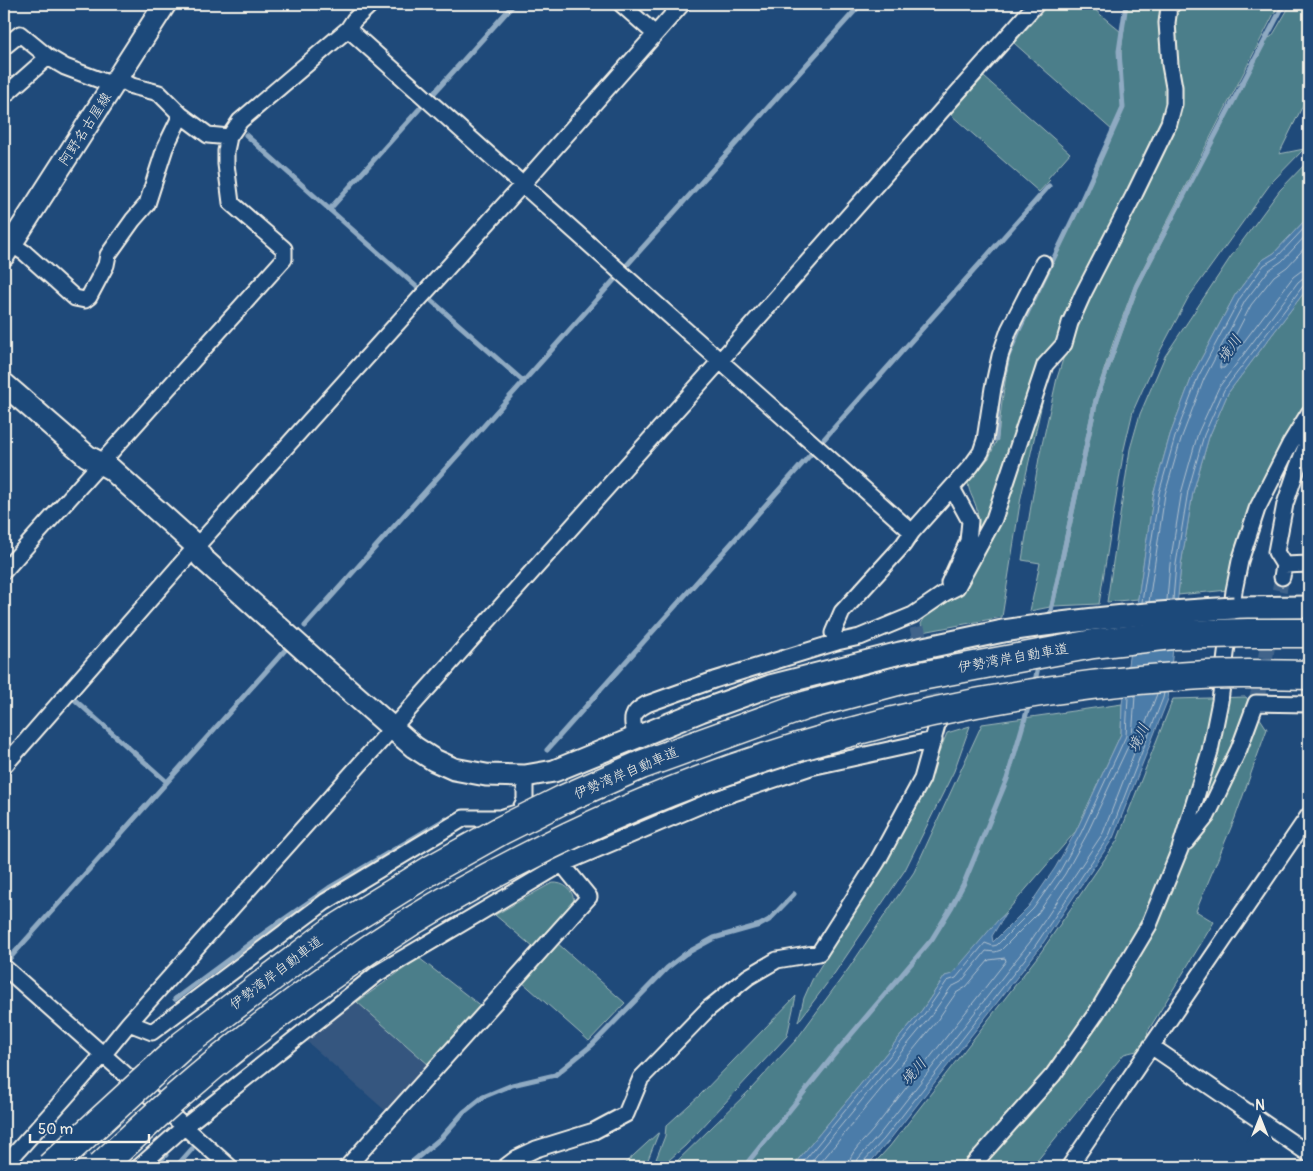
<svg xmlns="http://www.w3.org/2000/svg" width="1313" height="1171" font-family="Pangolin,'Klee One',sans-serif">
  <rect width="100%" height="100%" fill="#1f4a7a"/>
  <filter id="ink" filterUnits="userSpaceOnUse"><feTurbulence type="fractalNoise" baseFrequency=".02" numOctaves="2"/><feDisplacementMap in="SourceGraphic" scale="10" xChannelSelector="R" yChannelSelector="G"/><feConvolveMatrix kernelMatrix="1 2 1 2 8 2 1 2 1" color-interpolation-filters="sRGB"/></filter>
  <g filter="url(#ink)">
    <!-- built -->
    <path fill="#36567f" d="M357,1002L429,1065L387,1112L304,1039Z"/>
    <!-- green -->
    <path fill="#4c7e8a" stroke="#a0b8b9" d="M1049,4H1088L1121,32L1118,51L1122,108L1113,131L1014,43Z
      M1127,4H1166L1171,104L1073,305L988,515L975,544C976,533 979,521 977,510C975,500 969,494 968,483L989,458L998,437L1002,401L1009,357L1020,331L1081,206L1124,108L1121,52Z
      M1179,4H1279L1135,284L1115,337L1094,400L1050,607L1030,611L1040,563L1022,560L1039,458L1057,378L1073,328L1173,129L1172,15Z
      M1291,4H1309V93L1279,154L1304,149L1271,183L1188,298L1159,353L1133,411L1124,449L1099,604L1054,606L1098,400L1138,288L1267,38L1271,37L1274,33Z
      M984,77L1070,153L1048,178L1050,180L1039,192L950,114Z
      M1309,160V216L1274,253L1261,261L1235,295L1193,374L1170,435L1154,492L1138,599L1107,602L1130,449L1140,414L1165,356L1232,255L1280,190Z
      M1309,286V403L1267,476L1228,590L1178,595L1181,565L1193,492L1209,437L1228,393Z
      M1050,368L1021,497L1002,617L923,632L921,624L928,612L961,593Z
      M1246,697L1267,729L1235,818L1196,911L1214,922L1148,1031L1145,1049L1124,1054L1032,1167H871L890,1146L1041,952L1117,841L1173,699Z
      M1122,704L1121,734L1076,831L952,975L945,976L922,1010L792,1167H671L751,1089L796,1040L849,968L914,872L982,724Z
      M970,726L954,771L905,870L834,974L798,1022L804,998L812,980L917,807L947,733Z
      M552,883C564,882 574,890 574,903L534,948L495,915Z
      M556,942L625,1003L589,1041L521,981Z
      M419,958L482,1007L429,1065L357,1002Z
      M796,996L787,1036L685,1146L661,1167H653L665,1136L666,1126L700,1095Z
      M659,1132L645,1167H621Z"/>
    <!-- water -->
    <path fill="#4c7ba9" stroke="#8faac2" d="M1309,216V286L1228,393L1209,437L1193,492L1181,565L1168,699L1113,838L1039,949L888,1142L866,1167H792L922,1010L945,976L952,974L998,920L1006,913L992,936L993,942L1029,906L1055,868L1076,831L1121,734L1122,704L1154,492L1170,435L1193,374L1235,295L1261,261L1274,253Z"/>
    <g fill="none" stroke-linecap="round" stroke-linejoin="round">
      <!-- shore -->
      <path stroke="#b1c2cf" stroke-width="1" d="M1309,243L1287,267L1274,276L1251,305L1220,365V368H1224L1293,277L1301,271L1309,270
        M1167,600L1170,564L1182,490L1198,433L1219,387L1298,282L1303,278H1309
        M1173,600L1176,564L1188,491L1204,435L1224,390L1303,286L1309,284
        M1142,602L1159,493L1175,437L1198,377L1240,298L1264,265L1277,257L1309,223
        M1149,602L1165,494L1181,439L1204,379L1245,301L1269,270L1282,261L1309,232
        M799,1167L925,1013L947,981L956,978L985,943L993,946L997,945L1033,909L1060,871L1081,833L1126,736L1128,697
        M807,1167L930,1017L951,987L961,982L986,951L995,952L1001,950L1038,913L1065,874L1086,836L1132,738L1135,696
        M817,1167L936,1022L956,993L966,987L989,960L1005,958L1006,961L873,1130C864,1141 849,1152 848,1167
        M856,1167L858,1159L879,1135L1030,942L1103,833L1157,694
        M862,1167L863,1162L884,1139L1035,946L1109,836L1163,698L1164,693"/>
      <!-- stream -->
      <path stroke="#8faac2" stroke-width="5" d="M434,93L514,4
        M246,135L419,289
        M329,210L422,106
        M627,265L861,4
        M432,301L524,382
        M824,439L1049,186
        M996,439L998,401L1008,356L1019,330L1079,206L1123,108L1119,51L1126,4
        M1049,620L1096,400L1136,287L1284,4
        M305,626L615,279
        M1034,686L1039,662
        M75,700L167,782
        M547,750L811,454
        M9,959L286,649
        M175,999L267,931L329,888L446,819
        M153,1167L166,1155
        M176,1167L192,1149
        M406,1167L441,1138L464,1112L483,1097L512,1085L555,1075L592,1045L667,968L685,954L714,938L760,925L769,920L794,894
        M744,1167L833,1056L932,939L951,908L964,883L1007,779L1030,701"/>
      <!-- street-tunnel -->
      <path stroke="#3f638a" stroke-width="15" stroke-dasharray="15 8" stroke-linecap="butt" d="M917,627L937,718
        M1256,703L1282,577"/>
      <!-- street casing -->
      <g stroke="#f4f1e8" stroke-width="19">
        <path id="street" d="M621,4L655,34
          M348,29L912,532
          M4,47L20,34L48,57L65,67L113,85
          M117,78L132,86L159,93L181,115L208,135L229,137
          M4,96L48,57
          M11,244L25,253L75,298L85,300L89,297L106,265L108,255L133,220L147,204L165,148L181,115
          M1284,565L1309,564
          M4,571L284,259V249L231,203L226,164V151L229,137L240,121L348,29L354,20L371,4
          M1282,577L1284,565L1276,552L1285,504L1298,466L1309,439
          M949,583L968,541L970,521L952,488
          M837,642L833,633L842,612L903,545L912,532L971,466L981,452L985,440L993,388L1000,356L1009,330L1043,263
          M636,737C631,719 630,713 647,704L714,680L837,642L860,637L913,615L945,593L957,587L994,519L1045,365L1064,344L1070,323L1083,294L1135,193L1169,123L1174,104V87L1170,65L1167,23L1169,7L1173,4
          M4,766L195,548L522,185L682,4
          M1186,842L1207,816L1239,749L1256,703L1309,704
          M4,967L230,1167
          M129,1023L152,1032L325,902L464,818H500L519,812L525,800V776
          M1151,1046L1309,1154
          M4,1166L103,1055L129,1023L720,361L1036,4
          M139,1167L184,1127L378,973L562,864L713,800L811,767L934,740
          M347,1167L589,897L562,864
          M505,1167L517,1158L536,1149L594,1131L626,1114L641,1078L708,1009L748,977L777,960L819,953L877,862L922,779L938,722
          M971,1167L1053,1075L1097,1012L1149,925L1180,849L1210,751L1220,701L1234,591L1240,561L1257,509L1290,444L1309,413
          M1069,1167L1309,815"/>
      </g>
      <!-- secondary casing -->
      <g stroke="#f4f1e8" stroke-width="25">
        <path id="secondary" d="M4,255L165,4
          M4,384L87,456L111,469L192,542L202,558L324,668L414,747L434,760L454,769L486,775L525,776L554,771L701,711L770,686L900,653L1003,631
          M1234,608L1309,607"/>
      </g>
      <!-- street -->
      <use href="#street" stroke="#1f4a7a" stroke-width="15"/>
      <!-- secondary -->
      <use href="#secondary" stroke="#1f4a7a" stroke-width="21"/>
      <!-- secondary-bridge casing -->
      <g stroke="#f4f1e8" stroke-width="25" stroke-linecap="butt">
        <path id="secondary-bridge" d="M1003,631C1081,619 1156,612 1234,608"/>
      </g>
      <!-- highway-bridge casing -->
      <g stroke="#f4f1e8" stroke-width="31" stroke-linecap="butt">
        <path id="highway-bridge" d="M50,1167L183,1045L331,932L434,868L500,831L562,800L641,765L804,706L905,679L1093,644L1172,635L1248,633H1309
          M100,1167C125,1144 149,1121 174,1099C248,1034 329,974 412,921C446,900 482,880 517,862C720,756 947,693 1175,677C1219,673 1265,674 1309,675"/>
      </g>
      <!-- secondary-bridge -->
      <use href="#secondary-bridge" stroke="#1f4a7a" stroke-width="21"/>
      <!-- highway-bridge -->
      <use href="#highway-bridge" stroke="#1f4a7a" stroke-width="28"/>
    </g>
  </g>
  <g text-anchor="middle" dominant-baseline="central" stroke-width="4" stroke-linejoin="round" paint-order="stroke">
    <!-- street labels -->
    <g font-size="14" fill="#f4f1e8" stroke="#1f4a7a">
      <text transform="translate(85 129) rotate(-57)">阿野名古屋線</text>
      <text transform="translate(1013 658) rotate(-10)">伊勢湾岸自動車道</text>
      <text transform="translate(626 773) rotate(-23)">伊勢湾岸自動車道</text>
      <text transform="translate(276 973) rotate(-37)">伊勢湾岸自動車道</text>
    </g>
    <!-- water labels -->
    <g font-size="15" font-style="italic" fill="#dbdfdf" stroke="#1f4a7a">
      <text transform="translate(1230 349) rotate(-56)">境川</text>
      <text transform="translate(1139 738) rotate(-65)">境川</text>
      <text transform="translate(914 1072) rotate(-49)">境川</text>
    </g>
  </g>
  <!-- margin -->
  <rect width="1313" height="1171" fill="none" stroke="#1f4a7a" stroke-width="20"/>
  <rect x="10" y="10" width="1293" height="1151" fill="none" stroke="#f4f1e8" stroke-width="2" filter="url(#ink)"/>
  <!-- north arrow -->
  <g transform="translate(1260 1118)" stroke="#1f4a7a" stroke-width="4" paint-order="stroke">
  <path d="M0-4L9 19L0 12L-9 19Z" fill="#f4f1e8"/>
  <text y="-8" font-size="14" font-weight="bold" text-anchor="middle" fill="#f4f1e8">N</text>
  </g>
  <!-- scale -->
  <path d="M30 1134v8h119v-8" fill="none" stroke="#f4f1e8" stroke-width="2.5"/>
  <text x="38" y="1134" font-size="15" fill="#f4f1e8" stroke="#1f4a7a" stroke-width="4" paint-order="stroke">50 m</text>
</svg>
